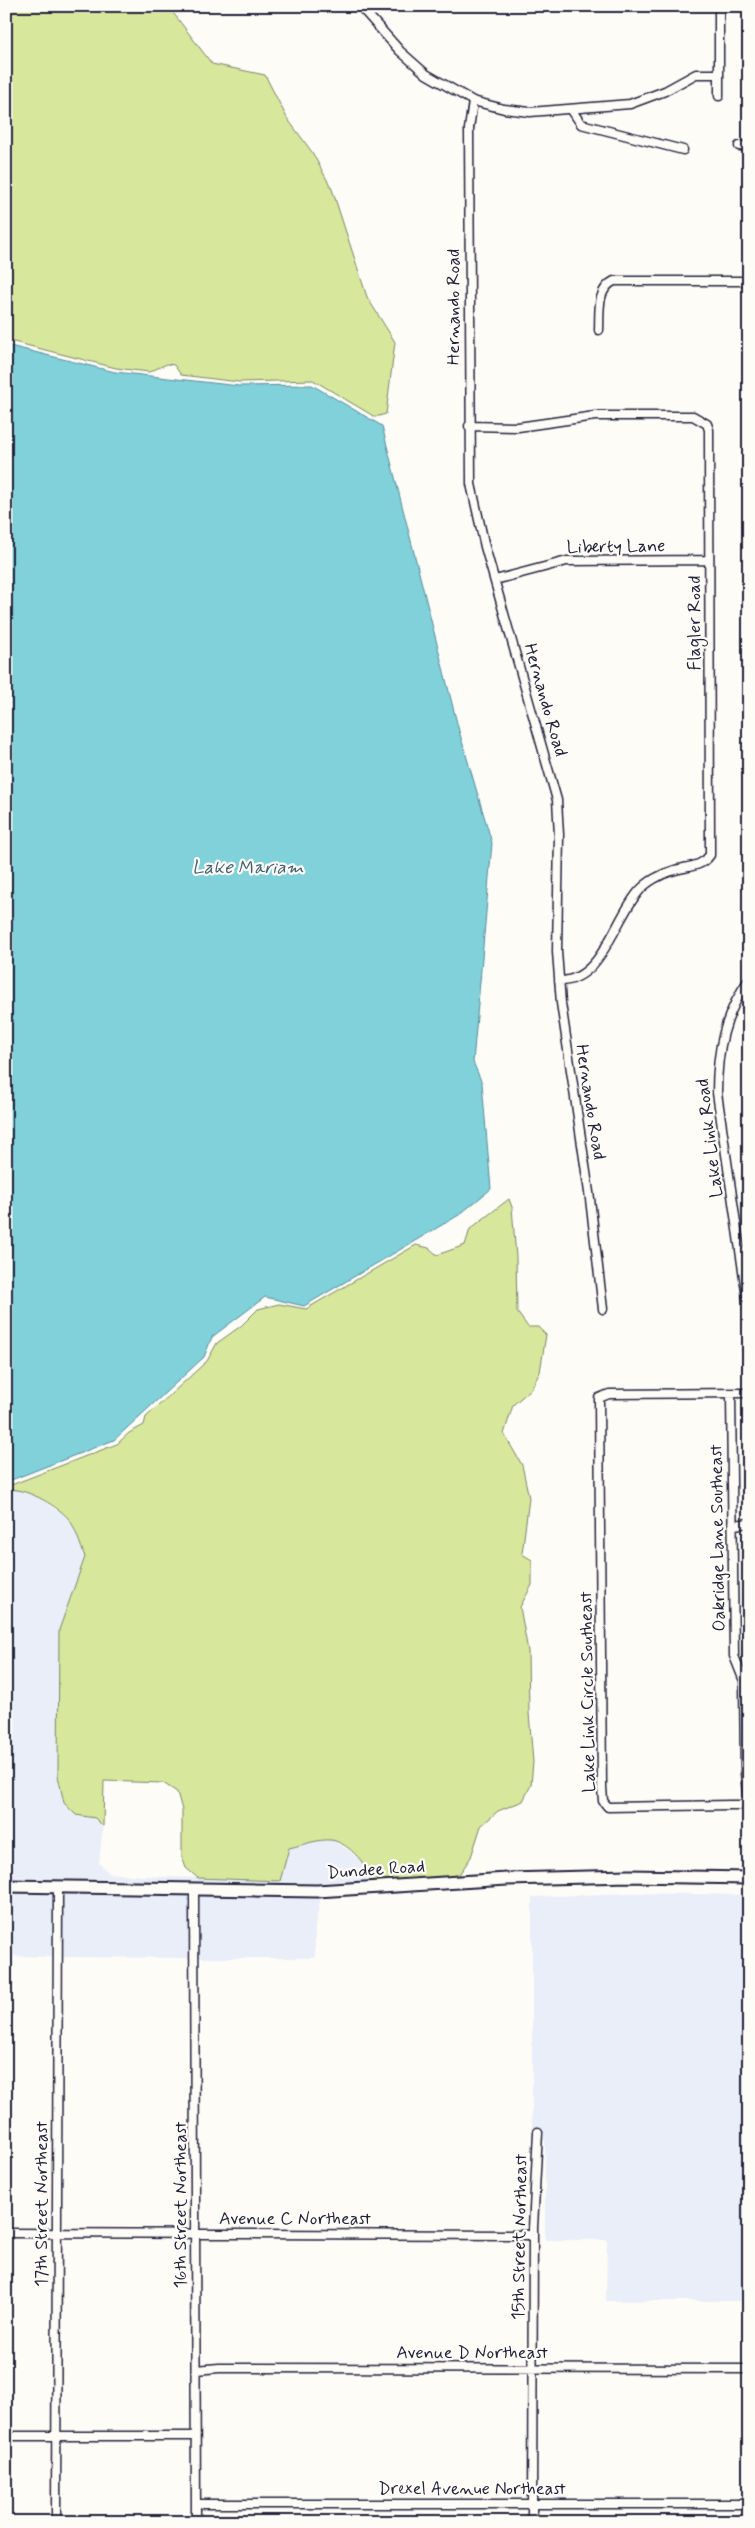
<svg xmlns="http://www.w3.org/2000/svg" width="755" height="2528" font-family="Mynerve,sans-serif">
  <rect width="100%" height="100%" fill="#fdfcf7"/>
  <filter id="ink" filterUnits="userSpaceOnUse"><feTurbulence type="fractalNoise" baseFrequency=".02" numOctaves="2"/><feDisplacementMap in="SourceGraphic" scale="10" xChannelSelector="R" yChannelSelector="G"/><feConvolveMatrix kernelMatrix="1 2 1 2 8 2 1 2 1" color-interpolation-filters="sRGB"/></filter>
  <g filter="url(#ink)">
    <!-- built -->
    <path fill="#e9eef9" d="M14,1488L29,1491L70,1519L85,1557L59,1630V1704L76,1815L95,1818L103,1826L99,1863L109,1873L144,1876L279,1881L289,1848L320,1840H334L363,1861L371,1884L317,1886L6,1881V1490Z
      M6,1891L53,1892V1957L6,1956Z
      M63,1892L190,1893V1958L62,1957Z
      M628,1893L749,1895V2301H606L607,2240H545V2140H532V1897Z
      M199,1894L321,1896L315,1927V1958H199Z"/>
    <!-- green -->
    <path fill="#d7e79b" stroke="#7c846b" d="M20,6H168L212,64L265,75L287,118L312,152L332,189L367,297L395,342L386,414L375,417L313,380L239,382L181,375L174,365L167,364L149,372L116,368L6,340V14Z
      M509,1199L512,1207L516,1257L517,1312L528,1327H538L546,1335L540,1372L531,1389L513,1405L504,1434L522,1465L529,1498L522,1554L532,1560V1585L520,1607L528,1651L529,1713L533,1762L531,1785L523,1801L498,1811L481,1826L471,1857L458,1876L371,1884C371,1867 348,1842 331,1840C317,1839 303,1845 289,1848L280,1881L198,1878L186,1868L182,1857V1810L177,1792L163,1783L104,1781L103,1826L95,1818L76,1815L64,1803L58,1776L59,1630L85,1557C81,1547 74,1524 68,1518C56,1505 23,1486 6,1490V1487L117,1444L129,1433L144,1425L146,1417L207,1361L217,1343L241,1326L258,1309L279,1304L306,1309L416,1245L429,1248L437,1255L465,1245L470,1229Z"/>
    <!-- water -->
    <path fill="#80d1d9" stroke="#5a8b9a" d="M6,345L115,372L239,386L312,385L382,426L459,731L492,843L473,1062L482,1083L491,1189L459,1215L304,1306L265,1297L212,1337L204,1357L114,1440L6,1482Z"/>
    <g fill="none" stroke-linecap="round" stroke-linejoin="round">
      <!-- street casing -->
      <g stroke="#22223b" stroke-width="11">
        <path id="street" d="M360,6L400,51L426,74L473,101L504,109L530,112L630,104L665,91L696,74H718
          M719,96V6
          M473,101L469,129L471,484L485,547L557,800L559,835L557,952L561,1003L590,1199L603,1309
          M571,109L581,124L683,150
          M739,146H749
          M599,330C600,312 596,290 614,281H749
          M469,426L518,427L595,416H693L707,424L709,430L710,855C701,868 686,866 672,871C661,874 647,882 640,890C615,917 602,982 559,981
          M495,580L567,561L709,560
          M747,1298L717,1093C717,1049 724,1016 749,979
          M731,1394L734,1656L744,1681L745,1773L748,1802L743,1805H731L608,1807L603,1801L602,1787L599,1398L609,1394L749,1393
          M734,1525L749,1523
          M194,1888L196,2522
          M6,2233L533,2235
          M196,2370L219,2368L749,2369
          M8,2436H195
          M196,2504H749
          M56,2522L58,1886
          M532,2522L533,2228L538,2132"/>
      </g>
      <!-- secondary casing -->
      <g stroke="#22223b" stroke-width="15">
        <path id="secondary" d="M6,1886L317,1891L507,1879L629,1876L749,1878"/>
      </g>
      <!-- street -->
      <use href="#street" stroke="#fdfcf7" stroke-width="8"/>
      <!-- secondary -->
      <use href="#secondary" stroke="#fdfcf7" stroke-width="11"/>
    </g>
  </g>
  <g text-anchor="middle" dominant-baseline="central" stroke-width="4.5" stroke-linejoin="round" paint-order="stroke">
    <!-- street labels -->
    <g font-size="18" fill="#22223b" stroke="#fdfcf7">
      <text transform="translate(454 307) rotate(-90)">Hernando Road</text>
      <text transform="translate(616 547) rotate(-1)">Liberty Lane</text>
      <text transform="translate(695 623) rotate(-90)">Flagler Road</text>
      <text transform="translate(545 700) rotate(74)">Hernando Road</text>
      <text transform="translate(590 1102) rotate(81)">Hernando Road</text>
      <text transform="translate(710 1138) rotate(-97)">Lake Link Road</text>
      <text transform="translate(718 1538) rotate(-91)">Oakridge Lane Southeast</text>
      <text transform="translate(588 1692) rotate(-91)">Lake Link Circle Southeast</text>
      <text transform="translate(376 1870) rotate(-4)">Dundee Road</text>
      <text transform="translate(42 2204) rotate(-90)">17th Street Northeast</text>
      <text transform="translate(181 2205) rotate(-90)">16th Street Northeast</text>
      <text x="295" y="2219">Avenue C Northeast</text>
      <text transform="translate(520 2237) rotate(-89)">15th Street Northeast</text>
      <text x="472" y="2353">Avenue D Northeast</text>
      <text x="472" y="2489">Drexel Avenue Northeast</text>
    </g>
    <!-- water labels -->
    <g font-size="19" font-style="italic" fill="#435f72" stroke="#fdfcf7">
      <text x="248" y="867">Lake Mariam</text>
    </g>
  </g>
  <!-- margin -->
  <rect width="755" height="2528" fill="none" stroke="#fdfcf7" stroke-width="25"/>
  <rect x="12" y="12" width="730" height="2503" fill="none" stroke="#22223b" stroke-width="2" filter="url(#ink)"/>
</svg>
